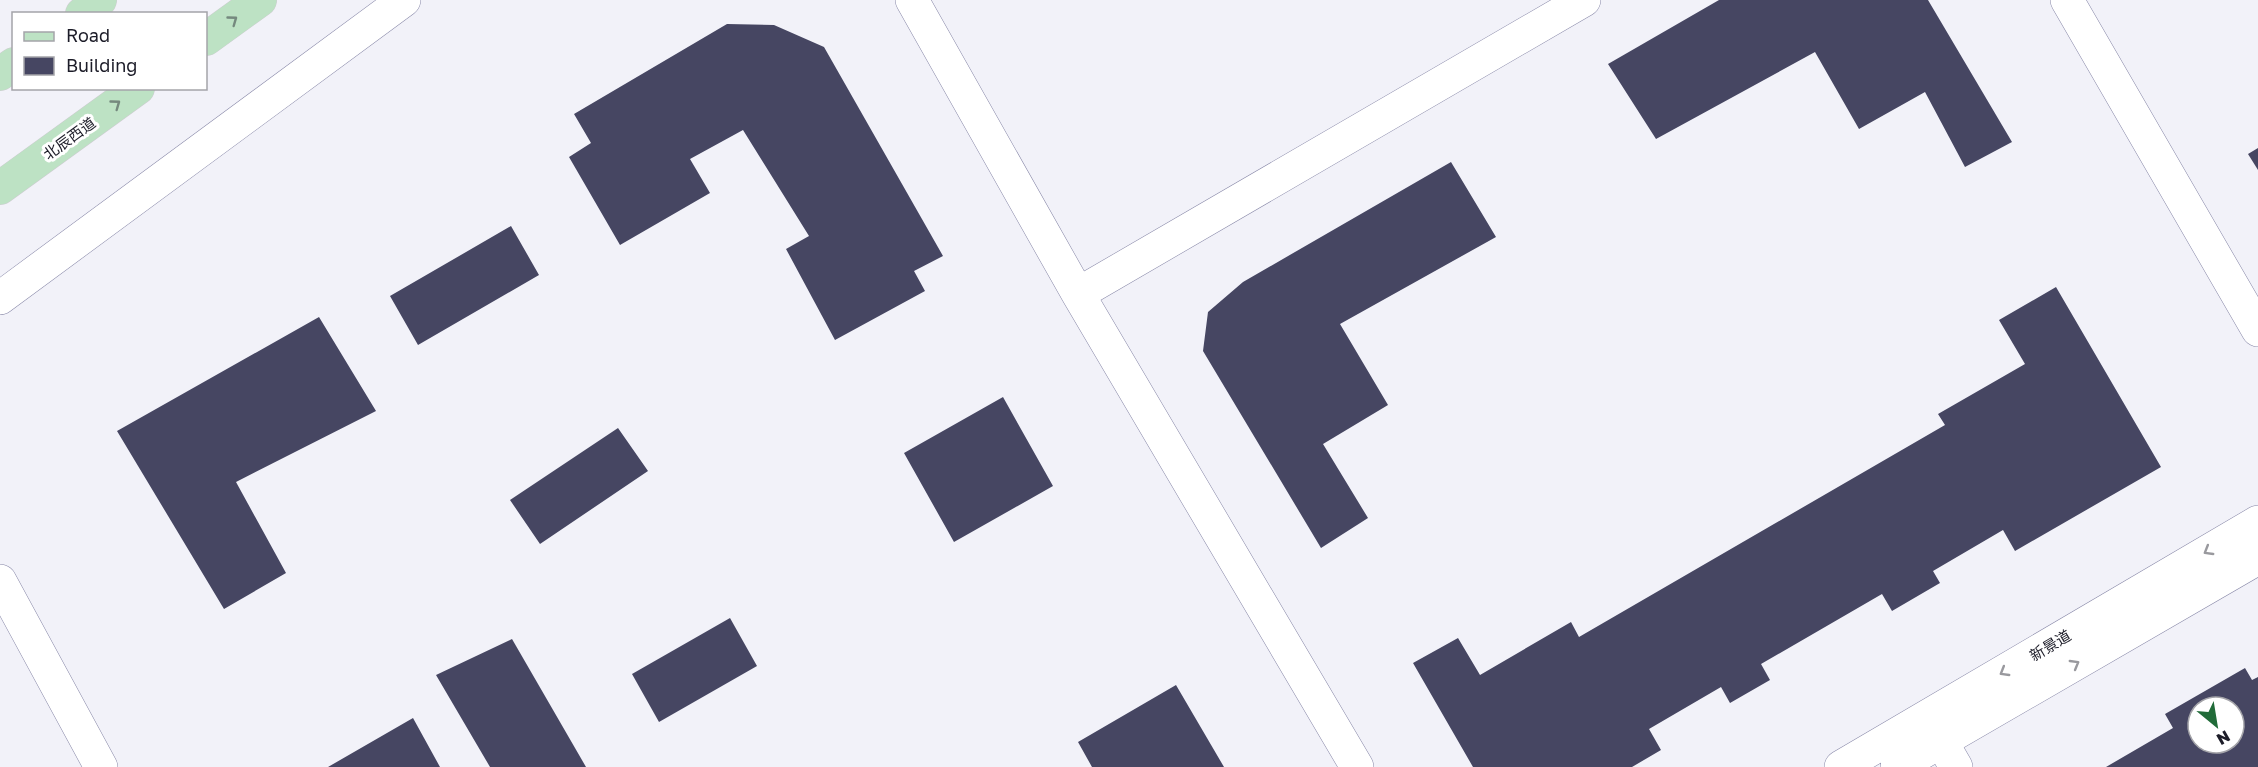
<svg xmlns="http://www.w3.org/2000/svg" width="2258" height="767" font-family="'Golos Text','Noto Sans SC',sans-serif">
  <rect width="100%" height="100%" fill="#f2f2f9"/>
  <!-- building -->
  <path fill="#464662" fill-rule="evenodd" d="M1719,0H1928L2012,142L1965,167L1925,92L1859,129L1815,52L1656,139L1608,64Z
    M727,24L774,25L824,47L943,256L914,271L925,291L835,340L786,249L809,236L743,130L690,159L710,193L620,245L569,157L591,143L574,114Z
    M2258,148V170L2248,154Z
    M1451,162L1496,237L1340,324L1388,405L1323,444L1368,518L1321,548L1203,351L1208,312L1243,282Z
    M511,226L539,275L418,345L390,296Z
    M2056,287L2161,467L2015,551L2003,530L1933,571L1940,583L1892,611L1882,594L1761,664L1770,680L1730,703L1721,687L1649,729L1661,750L1632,767H1473L1413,663L1458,638L1480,675L1571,622L1579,637L1945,425L1938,414L2025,364L1999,320Z
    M319,317L376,411L236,482L286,573L224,609L117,431Z
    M1003,397L1053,486L954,542L904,453Z
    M618,428L648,471L540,544L510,500Z
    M730,618L757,666L659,722L632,674Z
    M512,639L586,767H490L436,675Z
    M2245,668L2252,680L2258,677V767H2106L2173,728L2165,714ZM2198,707H2234V743H2198Z
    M1176,685L1224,767H1092L1078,742Z
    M413,718L440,767H328Z"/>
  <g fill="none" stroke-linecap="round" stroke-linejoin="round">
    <!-- street casing -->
    <g stroke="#8888a8" stroke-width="34">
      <path id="street" d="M0,298L404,0
        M0,581L101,767"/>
    </g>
    <!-- secondary casing -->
    <g stroke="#8888a8" stroke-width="34">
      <path id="secondary" d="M912,0L1078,294L1357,767
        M2067,0L2258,330
        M1078,294L1584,0
        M1930,722L1956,767
        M1841,767L2258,522
        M1897,767L2258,558"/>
    </g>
    <!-- primary casing -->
    <g stroke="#cdcdd0" stroke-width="34">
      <path id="primary" d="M82,14L100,0
        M206,39L260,0
        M0,74L14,64
        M0,188L138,88"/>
    </g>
    <!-- street -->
    <use href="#street" stroke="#fff" stroke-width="33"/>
    <!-- secondary -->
    <use href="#secondary" stroke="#fff" stroke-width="33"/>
    <!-- primary -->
    <use href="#primary" stroke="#bde2c4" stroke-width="33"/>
  </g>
  <!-- one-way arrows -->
  <defs><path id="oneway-chevron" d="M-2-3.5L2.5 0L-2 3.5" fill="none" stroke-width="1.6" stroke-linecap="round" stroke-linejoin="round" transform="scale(1.5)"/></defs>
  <g stroke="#75897e">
    <use href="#oneway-chevron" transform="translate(233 20) rotate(-36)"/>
    <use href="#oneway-chevron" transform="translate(116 104) rotate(-36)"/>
  </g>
  <g stroke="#99999e">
    <use href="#oneway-chevron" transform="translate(2208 551) rotate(149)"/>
    <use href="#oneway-chevron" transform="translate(2075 664) rotate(-30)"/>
    <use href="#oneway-chevron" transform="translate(2004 672) rotate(149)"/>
  </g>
  <g text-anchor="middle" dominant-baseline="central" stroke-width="6" stroke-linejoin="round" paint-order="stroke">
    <!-- street labels -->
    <g font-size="15" fill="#1c1c28" stroke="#fff">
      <text transform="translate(69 138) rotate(-36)">北辰西道</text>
      <text transform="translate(2050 645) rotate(-31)">新景道</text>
    </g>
  </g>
  <!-- legend -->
  <rect x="12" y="12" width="195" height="78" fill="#ffffff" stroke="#a4a4a9" stroke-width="1.5"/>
  <rect x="24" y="32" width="30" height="9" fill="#bde2c4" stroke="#a4a4a9" stroke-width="1.5"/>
  <text x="66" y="42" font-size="18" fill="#1c1c28">Road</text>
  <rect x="24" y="57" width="30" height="18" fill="#464662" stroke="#a4a4a9" stroke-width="1.5"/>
  <text x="66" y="72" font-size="18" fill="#1c1c28">Building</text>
  <!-- north arrow -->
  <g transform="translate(2216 725) rotate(150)"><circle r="28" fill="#ffffff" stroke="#a4a4a9" stroke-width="1.5"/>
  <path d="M0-4.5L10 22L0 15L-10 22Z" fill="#216b39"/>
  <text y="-9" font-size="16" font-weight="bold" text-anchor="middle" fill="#1c1c28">N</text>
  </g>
</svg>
